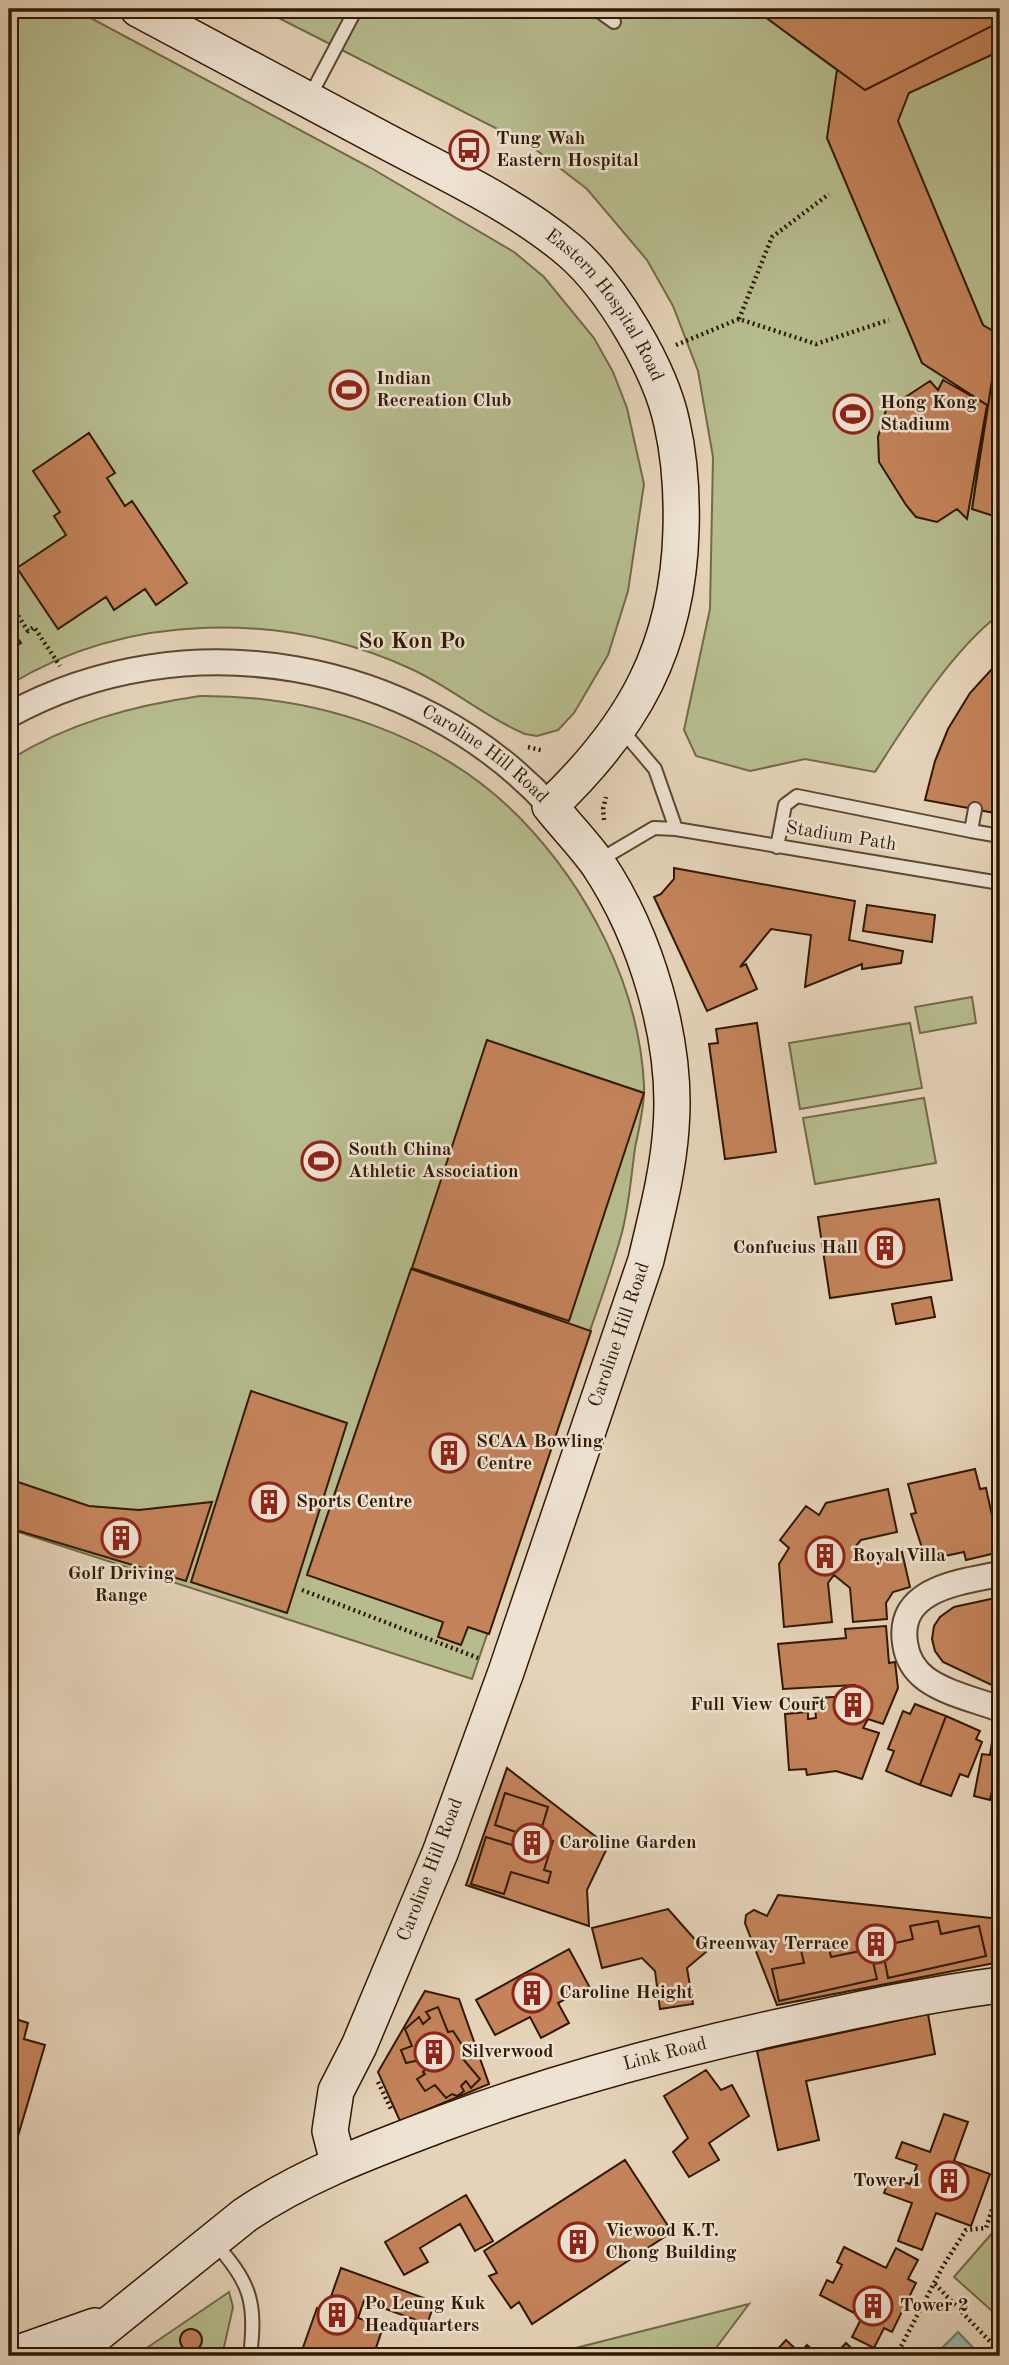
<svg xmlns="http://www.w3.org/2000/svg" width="1009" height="2365" font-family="'Old Standard TT',serif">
  <rect width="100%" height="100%" fill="#e5d3b9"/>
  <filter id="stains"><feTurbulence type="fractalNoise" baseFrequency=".00286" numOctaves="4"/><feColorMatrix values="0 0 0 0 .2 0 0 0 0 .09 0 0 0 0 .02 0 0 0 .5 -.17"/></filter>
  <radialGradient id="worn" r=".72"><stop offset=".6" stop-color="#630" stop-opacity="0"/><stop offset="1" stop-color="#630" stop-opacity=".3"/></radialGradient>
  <!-- green -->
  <path fill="#b6bc8e" stroke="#736a47" stroke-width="2" d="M9,9H74L371,168L514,252L544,277L594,338L613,372L627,408L644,484L628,591L608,655L574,713L558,730L537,736L525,734C484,717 450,686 409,668C283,611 128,612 9,685Z
    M261,9H1000V614C953,649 907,722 875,772L805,759L750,771L696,756L684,730L710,609L713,457L698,371L673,306L647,260L587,189L531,146Z
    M200,696C316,695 438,734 520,818C588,888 639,986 644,1085C645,1105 639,1128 635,1148C631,1177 629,1208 621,1236C609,1279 593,1322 578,1364C543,1469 508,1574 472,1679L9,1529V760C69,723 131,706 200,696Z
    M972,997L976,1023L920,1033L915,1007Z
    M910,1023L922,1088L800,1109L789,1043Z
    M924,1098L936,1163L815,1184L803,1118Z
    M1000,2224V2318L954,2277Z
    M229,2292L233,2307L222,2356H135Z
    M749,2304L710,2356H544Z"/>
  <!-- water -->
  <path fill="#96b7b3" stroke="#6d786b" stroke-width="2" d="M958,2332L981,2356H934Z"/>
  <!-- building -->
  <path fill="#c4835a" stroke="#301900" stroke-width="2" d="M754,9H1000V51L909,93L898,121L983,325L1000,335V518L972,509L987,405L922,363L827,138L837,70Z
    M754,9H1000V22L865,90Z
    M1000,371V518L972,509L993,374Z
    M943,380L987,405L967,519L957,509L937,522L916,517L906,505L879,462L878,437L886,410L930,381L938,390Z
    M89,433L115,473L107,478L125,506L132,501L187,583L156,605L145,589L114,610L106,597L58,629L17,568L66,535L54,516L60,512L33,471Z
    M9,626L21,643L9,651Z
    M1000,660V814L925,800L935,761L948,729L970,693Z
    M674,868L855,901L849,940L903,951L901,963L862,969V964L805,987L811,935L771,929L740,967L746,964L757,989L707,1011L654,897L661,894L674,879Z
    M867,905L935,915L932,942L863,931Z
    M757,1023L776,1152L725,1159L709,1044L718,1043L716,1029Z
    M487,1040L644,1093L569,1321L412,1268Z
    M939,1199L952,1280L830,1298L818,1217Z
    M411,1269L591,1331L489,1634L468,1627L461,1645L438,1637L443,1622L307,1575Z
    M931,1297L935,1317L896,1324L892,1304Z
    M251,1391L347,1423L287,1613L191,1582Z
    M975,1469L980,1489L986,1488L1000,1552L966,1560L964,1552L926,1560L911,1514L916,1513L908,1484Z
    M9,1479L89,1506L139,1510L212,1502L186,1581L9,1528Z
    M888,1489L897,1532L861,1540L855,1547L870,1559L902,1552L910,1587L893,1592L886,1603L887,1619L853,1622L850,1588L834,1575L828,1583L832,1622L784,1627L779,1564L789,1548L780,1540L806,1506L819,1515L826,1503Z
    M1000,1597V1689L943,1662L935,1651L932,1639L934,1626L940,1617L954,1607Z
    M886,1626L889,1663L895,1662L898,1688L883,1724L868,1719L863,1728L879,1733L862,1779L836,1771L807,1775L806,1769L789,1770L785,1714L808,1712V1719L816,1718L814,1698L855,1696V1685L783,1689L778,1644L846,1638L845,1629Z
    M915,1704L946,1716L920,1785L886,1771L894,1751L888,1749L903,1711L910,1714Z
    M946,1716L980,1731L976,1739L982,1742L968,1777L960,1774L951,1796L920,1785Z
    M993,1736L1000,1737V1793L992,1791L990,1800L974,1796L982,1754L990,1755Z
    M507,1768L608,1846L587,1890L589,1926L466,1885Z
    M505,1793L548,1807L539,1837L553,1841L544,1870L551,1872L548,1883L511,1872L504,1894L471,1884L486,1837L512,1845L516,1832L495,1825Z
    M778,1895L1000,1919V1962L777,2005L745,1923L746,1915L754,1910L767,1916Z
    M668,1909L706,1952L687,1968L693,2004L660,2009L655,1971L642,1958L602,1968L592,1928Z
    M938,1921L941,1934L979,1926L986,1956L888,1978L882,1946L913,1939L910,1926Z
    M828,1944L831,1957L870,1949L877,1979L779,2001L772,1969L804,1963L801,1950Z
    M569,1949L589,1986L558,2003L569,2023L541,2038L530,2017L495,2035L476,2000Z
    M425,1991L459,1999L489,2084L400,2121L378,2072Z
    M438,2007L448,2032L453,2031L468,2054L463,2059L480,2079L471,2088L466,2081L461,2086L464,2091L457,2096L452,2094L446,2098L435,2085L425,2091L417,2079L425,2074L423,2072L428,2066L424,2059L406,2063L401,2050L412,2046L405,2029L419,2017L423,2024L430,2018L426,2012Z
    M928,2014L935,2054L806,2081L819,2140L778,2150L757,2051Z
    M9,2017L28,2023L24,2039L45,2045L18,2136L9,2133Z
    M706,2070L721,2090L732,2085L749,2116L709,2143L719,2160L689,2177L673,2152L688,2138L664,2096Z
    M944,2114L968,2122L954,2161L990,2174L971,2226L936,2213L922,2250L898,2241L912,2203L884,2193L890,2177L910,2184L917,2165L896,2158L902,2142L930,2152Z
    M625,2160L672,2232L532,2324L519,2302L511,2308L489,2276L497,2273L484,2251Z
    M466,2195L493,2241L475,2251L460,2224L420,2248L428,2262L404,2275L385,2242Z
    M844,2247L886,2268L896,2248L918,2260L908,2279L916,2283L892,2332L884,2328L874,2348L852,2337L862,2317L820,2295L827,2280L833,2283L842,2265L837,2262Z
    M341,2268L435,2302L427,2324L364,2301L358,2318L383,2327L376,2348L397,2356H300L317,2308L326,2311Z
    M180 2340a11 11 0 1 1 22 0a11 11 0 1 1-22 0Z
    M786,2340L800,2353L807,2345L819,2356H778L774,2353Z
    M846,2343L860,2356H834Z"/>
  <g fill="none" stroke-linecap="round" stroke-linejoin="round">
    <!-- lane casing -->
    <g stroke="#5d482e" stroke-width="16">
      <path id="lane" d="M596,9L614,22
        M309,98L356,9
        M621,729L655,769L676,829L1000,883
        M971,831L1000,836
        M777,847L785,805L797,796L971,831L975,809
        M598,861L654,828L676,829
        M213,2241C250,2282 257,2301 250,2356"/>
    </g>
    <!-- street casing -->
    <g stroke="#5d482e" stroke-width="28">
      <g id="street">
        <path id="s1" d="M9,715C185,618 415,659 550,806"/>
        <path d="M1000,1574C961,1582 897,1588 905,1643C907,1658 914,1670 926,1679C947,1694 976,1700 1000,1709"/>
      </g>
    </g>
    <!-- secondary casing -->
    <g stroke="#301900" stroke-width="38">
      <g id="secondary">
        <path id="s2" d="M138,9C217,51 297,94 376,136C441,171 513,203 570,251C612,287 661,370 672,424C680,459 682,495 681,530C678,648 633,727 550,806C565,825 584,844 598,864C646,936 678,1041 671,1128C668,1173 656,1217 646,1260L506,1672L440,1853L359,2046L336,2091L330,2131L338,2162"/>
        <path d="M10,2356L95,2326"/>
        <path id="s3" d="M70,2356L245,2215C306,2174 373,2150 441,2124C556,2081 672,2050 792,2024C861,2009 930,1994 1000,1985"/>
      </g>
    </g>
    <!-- path -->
    <path stroke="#301900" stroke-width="4.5" stroke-dasharray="2 3.5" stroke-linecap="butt" d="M739,319L772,237L829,194
      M676,345L739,319L816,344L889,320
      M9,602L28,631L34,627L60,666
      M528,747L544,751
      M604,820L603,809L606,797
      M302,1590L478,1658
      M378,2082L391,2109
      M935,2284L1000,2352
      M896,2356L943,2266L966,2230L986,2228L1000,2186"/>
    <!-- lane -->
    <use href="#lane" stroke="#eee2d2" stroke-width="12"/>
    <!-- street -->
    <use href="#street" stroke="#eee2d2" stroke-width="24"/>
    <!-- secondary -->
    <use href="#secondary" stroke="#eee2d2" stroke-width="35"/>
  </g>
  <!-- icons -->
  <defs>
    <g id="bus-ring" transform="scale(2.0125)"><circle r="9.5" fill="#eee2d2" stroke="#8f2418" stroke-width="1.5"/><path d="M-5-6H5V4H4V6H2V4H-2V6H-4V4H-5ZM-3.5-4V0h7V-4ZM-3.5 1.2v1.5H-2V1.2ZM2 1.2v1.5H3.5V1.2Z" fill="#8f2418"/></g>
    <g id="stadium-ring" transform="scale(2.0125)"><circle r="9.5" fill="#eee2d2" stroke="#8f2418" stroke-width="1.5"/><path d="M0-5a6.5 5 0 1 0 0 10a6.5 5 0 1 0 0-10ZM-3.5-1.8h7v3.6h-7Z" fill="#8f2418"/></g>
    <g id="building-ring" transform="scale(2.0125)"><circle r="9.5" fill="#eee2d2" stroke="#8f2418" stroke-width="1.5"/><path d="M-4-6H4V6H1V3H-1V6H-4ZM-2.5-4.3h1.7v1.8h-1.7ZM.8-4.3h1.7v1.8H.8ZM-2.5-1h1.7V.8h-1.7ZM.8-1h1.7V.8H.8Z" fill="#8f2418"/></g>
  </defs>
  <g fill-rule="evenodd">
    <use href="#bus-ring" x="469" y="150"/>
    <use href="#stadium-ring" x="349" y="390"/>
    <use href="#stadium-ring" x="853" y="414"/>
    <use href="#stadium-ring" x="321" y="1161"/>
    <use href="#building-ring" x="885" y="1248"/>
    <use href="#building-ring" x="449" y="1453"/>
    <use href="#building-ring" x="269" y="1502"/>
    <use href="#building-ring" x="121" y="1538"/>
    <use href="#building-ring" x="825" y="1556"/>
    <use href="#building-ring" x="853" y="1705"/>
    <use href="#building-ring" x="532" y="1843"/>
    <use href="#building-ring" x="876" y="1944"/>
    <use href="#building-ring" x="532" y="1993"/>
    <use href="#building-ring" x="434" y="2052"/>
    <use href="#building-ring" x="949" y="2181"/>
    <use href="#building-ring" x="578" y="2242"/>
    <use href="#building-ring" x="873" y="2306"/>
    <use href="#building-ring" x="337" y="2315"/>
  </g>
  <g text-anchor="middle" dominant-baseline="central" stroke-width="5" stroke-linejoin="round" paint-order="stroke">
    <!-- poi labels -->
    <g font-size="19" font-weight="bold" fill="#301900" stroke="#eee2d2" text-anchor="start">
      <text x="496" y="139">Tung Wah<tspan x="496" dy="22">Eastern Hospital</tspan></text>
      <text x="376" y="379">Indian<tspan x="376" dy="22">Recreation Club</tspan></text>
      <text x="880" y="403">Hong Kong<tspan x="880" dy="22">Stadium</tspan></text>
      <text x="348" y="1150">South China<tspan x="348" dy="22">Athletic Association</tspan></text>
      <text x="858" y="1248" text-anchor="end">Confucius Hall</text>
      <text x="476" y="1442">SCAA Bowling<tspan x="476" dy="22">Centre</tspan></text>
      <text x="296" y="1502">Sports Centre</text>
      <text x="852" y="1556">Royal Villa</text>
      <text x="121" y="1574" text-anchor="middle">Golf Driving<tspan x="121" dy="22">Range</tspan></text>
      <text x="826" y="1705" text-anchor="end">Full View Court</text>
      <text x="559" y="1843">Caroline Garden</text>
      <text x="849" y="1944" text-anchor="end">Greenway Terrace</text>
      <text x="559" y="1993">Caroline Height</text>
      <text x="461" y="2052">Silverwood</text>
      <text x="922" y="2181" text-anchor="end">Tower 1</text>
      <text x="605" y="2231">Vicwood K.T.<tspan x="605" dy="22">Chong Building</tspan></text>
      <text x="364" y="2304">Po Leung Kuk<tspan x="364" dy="22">Headquarters</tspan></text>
      <text x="900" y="2306">Tower 2</text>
    </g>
    <!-- street labels -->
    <g font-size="19" fill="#301900" stroke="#eee2d2">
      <text stroke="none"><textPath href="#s2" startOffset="560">Eastern Hospital Road</textPath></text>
      <text stroke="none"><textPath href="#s1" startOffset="506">Caroline Hill Road</textPath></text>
      <text transform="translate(841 837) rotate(9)">Stadium Path</text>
      <text transform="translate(620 1335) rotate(-71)">Caroline Hill Road</text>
      <text transform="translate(431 1870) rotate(-69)">Caroline Hill Road</text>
      <text stroke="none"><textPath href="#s3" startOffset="676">Link Road</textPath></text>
    </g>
    <!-- quarter labels -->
    <g font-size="23" font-weight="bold" fill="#301900" stroke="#eee2d2">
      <text x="412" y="641">So Kon Po</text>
    </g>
  </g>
  <!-- margin -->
  <rect width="1009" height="2365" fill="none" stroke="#e5d3b9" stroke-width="35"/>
  <rect x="10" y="10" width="988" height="2344" fill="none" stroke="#301900" stroke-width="3.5"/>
  <rect x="18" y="18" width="974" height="2330" fill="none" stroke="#301900" stroke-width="2"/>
  <rect width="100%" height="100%" filter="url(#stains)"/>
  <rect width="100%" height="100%" fill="url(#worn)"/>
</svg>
